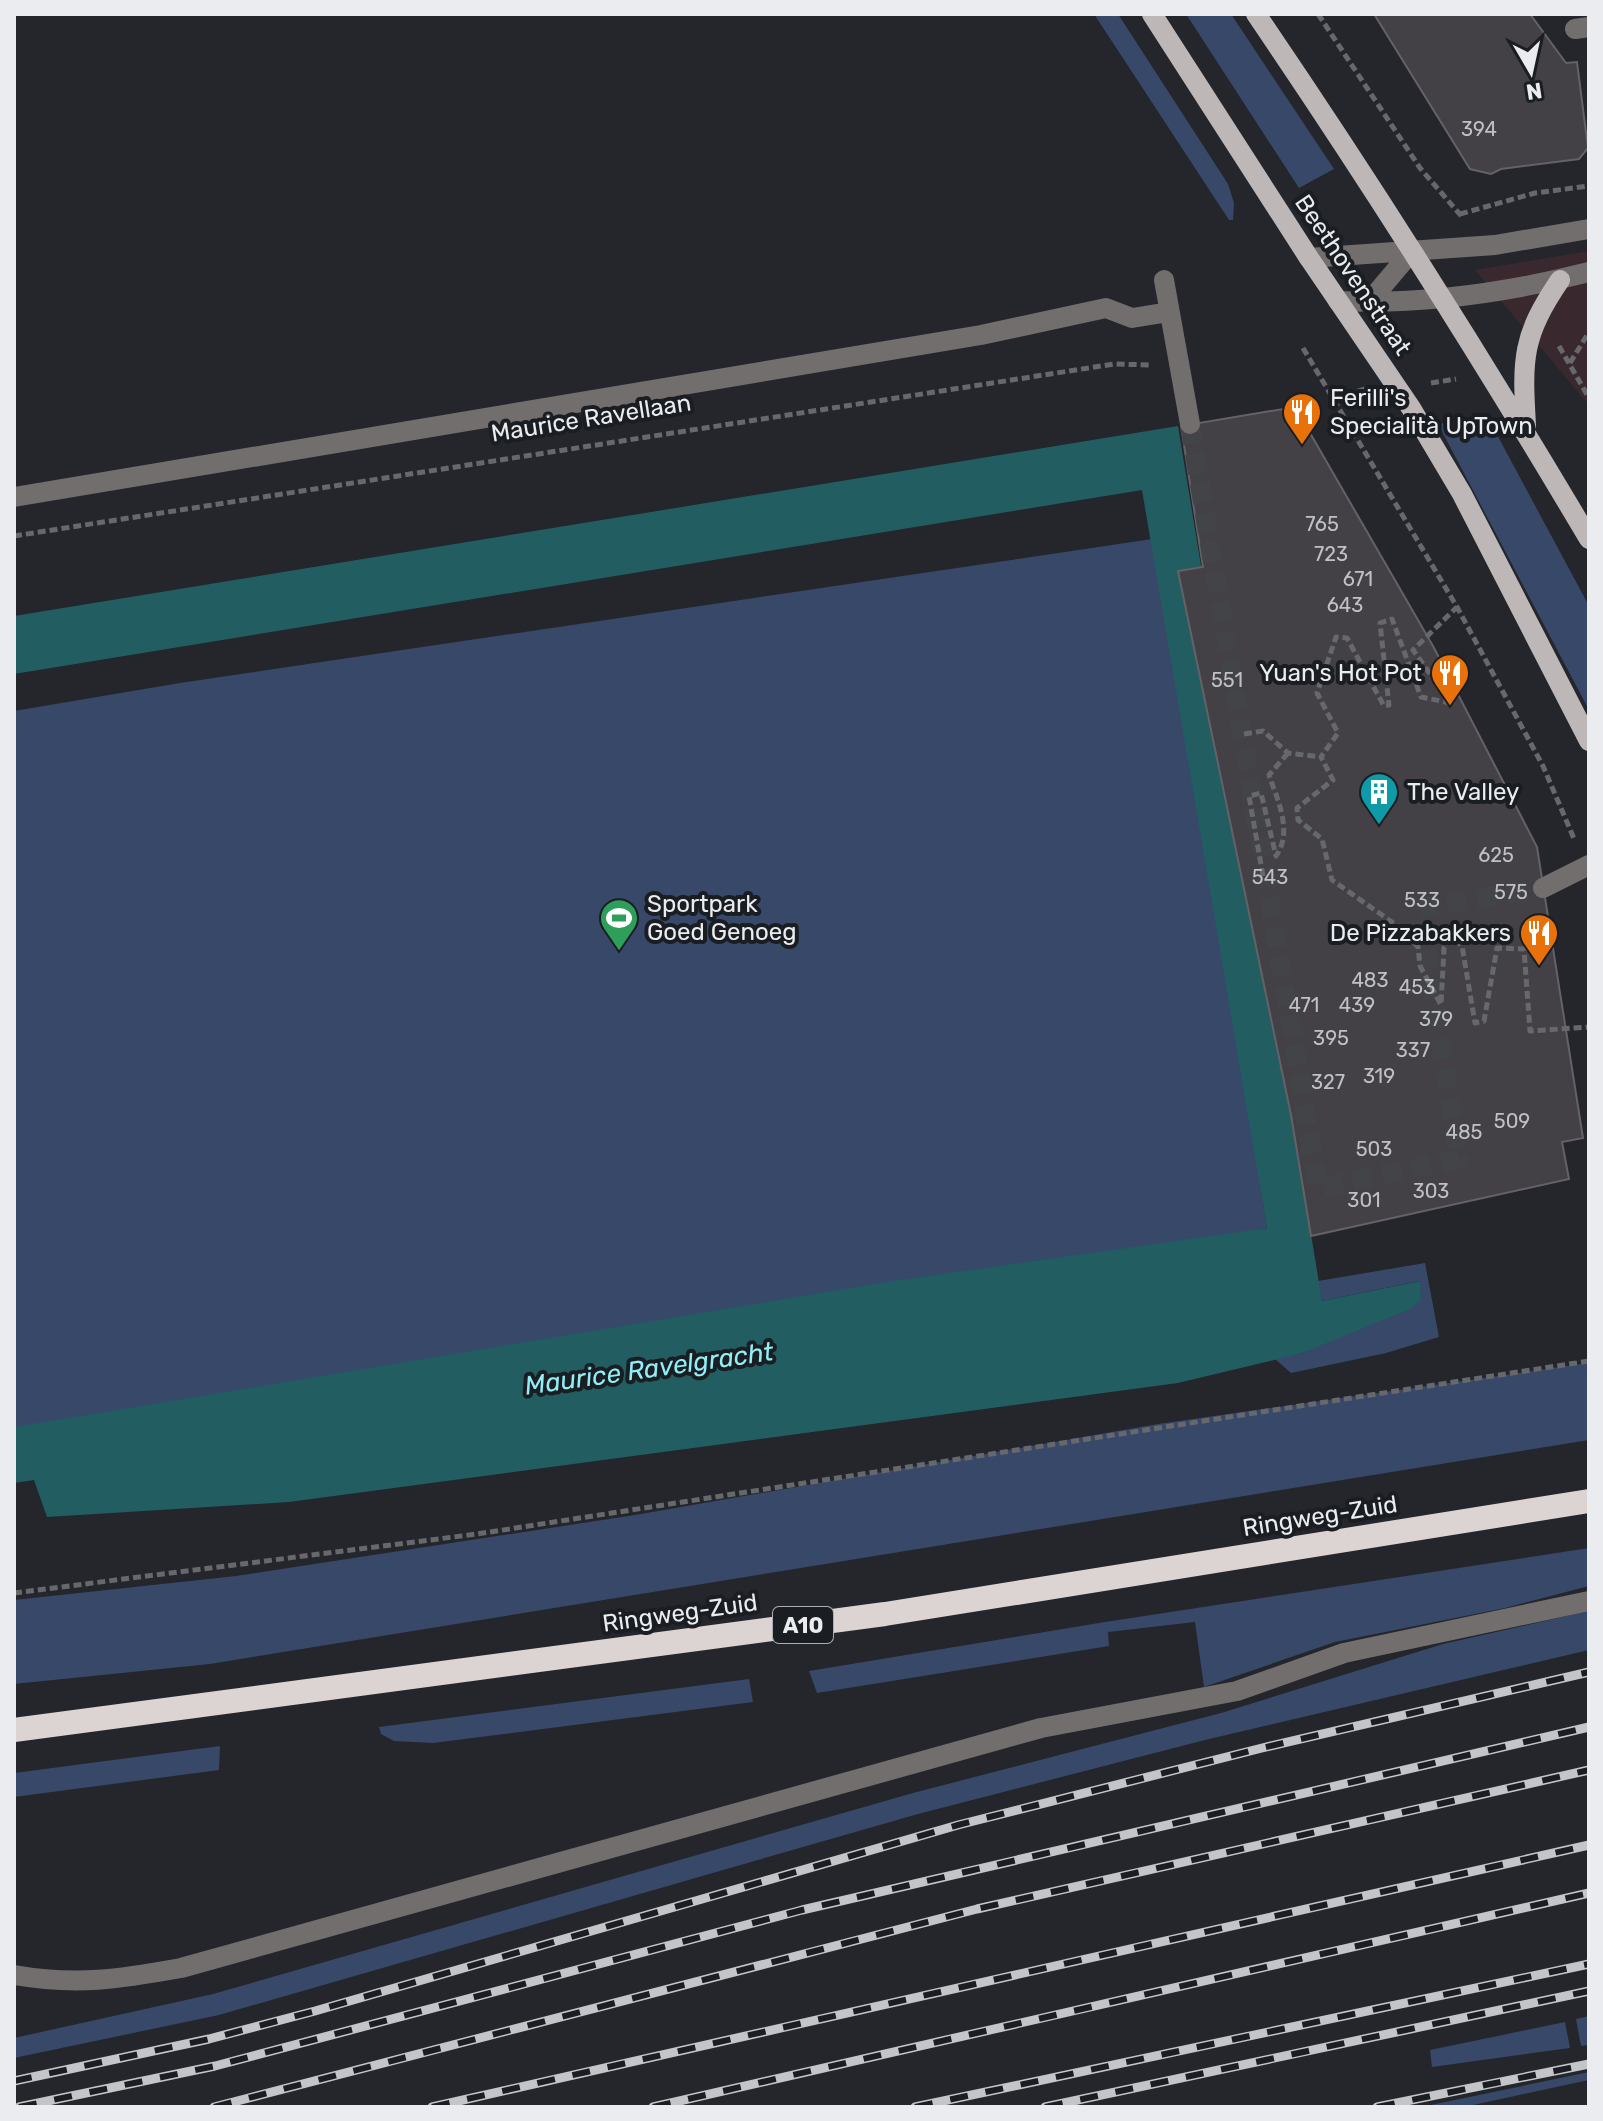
<svg xmlns="http://www.w3.org/2000/svg" width="1603" height="2121" font-family="Rubik,sans-serif">
  <rect width="100%" height="100%" fill="#24262b"/>
  <!-- commercial -->
  <path fill="#3a282f" d="M1589,251V405L1475,270Z"/>
  <!-- green -->
  <path fill="#374869" d="M1094,14H1118L1228,184L1234,203L1233,220H1229Z
    M1186,14H1231L1334,169L1299,188Z
    M1487,416L1589,606V710L1438,424Z
    M1159,538L1267,1228L14,1447V711L180,683Z
    M1425,1263L1439,1337L1386,1353L1291,1373L1275,1359L1303,1353L1421,1300L1419,1281L1322,1301L1318,1281Z
    M1589,1363V1440L210,1664L14,1684V1600L236,1576L635,1515L1158,1424Z
    M1589,1548V1586L1505,1608L1335,1642L1204,1687L1195,1622L1108,1632L1109,1646L817,1693L809,1671L1105,1622Z
    M1589,1611V1650L1205,1740L918,1814L219,2015L14,2058V2038L213,1994L913,1793L1221,1713L1443,1644Z
    M749,1679L753,1702L433,1743L394,1741L381,1734L379,1727Z
    M220,1746L219,1770L14,1797V1773Z
    M1589,2016V2045L1581,2046L1576,2019Z
    M1565,2022L1570,2048L1432,2067L1430,2050Z
    M1589,2072V2080L1464,2107H1421Z"/>
  <!-- water -->
  <path fill="#215d61" d="M1178,426L1322,1301L1420,1281L1421,1300L1412,1308L1303,1353L1178,1383L289,1502L47,1517L34,1480L14,1483V1427L893,1281L1267,1228L1142,490L14,674V616Z"/>
  <!-- building -->
  <path fill="#434146" stroke="#646167" stroke-width="2" d="M1374,14H1530L1566,63L1577,62L1588,148L1579,159L1501,169L1491,174L1470,169Z
    M1295,407L1433,646L1537,847L1583,1138L1562,1142L1569,1179L1311,1236L1291,1115L1178,571L1203,567L1181,426Z"/>
  <g fill="none" stroke-linecap="round" stroke-linejoin="round">
    <!-- minor-tunnel -->
    <path stroke="#424448" stroke-width="20" stroke-dasharray="20 10" stroke-linecap="butt" d="M1190,424L1318,1188L1459,1159L1420,908L1543,888"/>
    <!-- path -->
    <path stroke="#66686c" stroke-width="5" stroke-dasharray="8 4" stroke-linecap="butt" d="M1318,14L1420,168L1463,218
      M1460,214L1535,193L1589,186
      M1559,346L1589,398
      M1303,348L1457,607L1543,766L1575,841
      M1570,363L1589,332
      M1431,383L1456,379
      M1335,398L1365,389
      M14,536L1114,364L1152,365
      M1451,703L1421,697L1392,619L1380,623L1389,705L1384,706L1347,638L1336,637L1317,693L1338,733L1321,757L1333,780L1297,808L1298,820L1322,839L1332,880L1399,927L1418,947L1420,966L1441,1005L1444,948L1452,937L1462,946L1475,1023L1484,1021L1497,948L1524,949L1530,1031L1589,1027
      M1451,703L1413,650L1457,607
      M1244,734L1263,731L1288,753L1321,757
      M1263,876L1249,796L1261,793L1276,856C1293,832 1278,801 1269,775L1288,753
      M14,1593L477,1534L1589,1361"/>
    <!-- minor -->
    <path stroke="#726e6e" stroke-width="20" d="M1575,29L1589,27
      M1309,258L1495,245L1589,229
      M1164,280L1190,424
      M1338,301C1424,305 1506,293 1589,272
      M1369,302L1412,251
      M14,497L981,335L1106,308L1132,318L1169,312
      M1543,888L1589,865
      M14,1975C77,1986 120,1979 181,1968L1041,1728L1237,1691L1344,1653L1589,1601"/>
    <!-- major -->
    <path stroke="#beb7b7" stroke-width="20" d="M1152,14L1309,258L1411,408L1462,494L1589,741
      M1256,14C1373,186 1483,360 1589,539
      M1526,425C1522,358 1522,336 1560,280"/>
    <!-- highway -->
    <path stroke="#dcd4d3" stroke-width="24" d="M14,1730L885,1614L1589,1501"/>
    <!-- rail casing -->
    <g stroke="#c3c5c8" stroke-width="9">
      <path id="rail" d="M14,2081L209,2039L315,2011L958,1825L1262,1748L1589,1672
        M19,2107L215,2066L802,1910L1589,1727
        M214,2107L977,1909L1589,1770
        M432,2107L1589,1845
        M653,2107L1589,1893
        M915,2107L1589,1964
        M1045,2107L1589,1991
        M1377,2107L1589,2064"/>
    </g>
    <!-- rail -->
    <use href="#rail" stroke="#1a1d21" stroke-width="6" stroke-dasharray="18" stroke-linecap="butt"/>
  </g>
  <!-- icons -->
  <defs>
    <g id="restaurant-pin" transform="scale(2)"><path d="M0 17L-7.5 6A9.5 9.5 0 1 1 7.5 6Z" fill="#e8710a" stroke="#1a1d21"/><path d="M-5-6h1v4h1v-4h1v4h1v-4h1v5L-1.5 .5V6h-2V.5L-5-1ZM5-6V6H3V1.5H1.5Q1.5-4 5-6Z" fill="#fff"/></g>
    <g id="building-pin" transform="scale(2)"><path d="M0 17L-7.5 6A9.5 9.5 0 1 1 7.5 6Z" fill="#0f9aa8" stroke="#1a1d21"/><path d="M-4-6H4V6H1V3H-1V6H-4ZM-2.5-4.3h1.7v1.8h-1.7ZM.8-4.3h1.7v1.8H.8ZM-2.5-1h1.7V.8h-1.7ZM.8-1h1.7V.8H.8Z" fill="#fff"/></g>
    <g id="stadium-pin" transform="scale(2)"><path d="M0 17L-7.5 6A9.5 9.5 0 1 1 7.5 6Z" fill="#2e9e5b" stroke="#1a1d21"/><path d="M0-5a6.5 5 0 1 0 0 10a6.5 5 0 1 0 0-10ZM-3.5-1.8h7v3.6h-7Z" fill="#fff"/></g>
  </defs>
  <g fill-rule="evenodd">
    <use href="#restaurant-pin" x="1302" y="412"/>
    <use href="#restaurant-pin" x="1450" y="673"/>
    <use href="#building-pin" x="1379" y="792"/>
    <use href="#stadium-pin" x="619" y="918"/>
    <use href="#restaurant-pin" x="1539" y="933"/>
  </g>
  <g text-anchor="middle" dominant-baseline="central" stroke-width="8" stroke-linejoin="round" paint-order="stroke">
    <!-- number labels -->
    <g font-size="20" fill="#c0c1c5">
      <text x="1479" y="129">394</text>
      <text x="1322" y="524">765</text>
      <text x="1331" y="554">723</text>
      <text x="1358" y="579">671</text>
      <text x="1345" y="605">643</text>
      <text x="1227" y="680">551</text>
      <text x="1496" y="855">625</text>
      <text x="1270" y="877">543</text>
      <text x="1511" y="892">575</text>
      <text x="1422" y="900">533</text>
      <text x="1370" y="980">483</text>
      <text x="1417" y="987">453</text>
      <text x="1304" y="1005">471</text>
      <text x="1357" y="1005">439</text>
      <text x="1436" y="1019">379</text>
      <text x="1331" y="1038">395</text>
      <text x="1413" y="1050">337</text>
      <text x="1379" y="1076">319</text>
      <text x="1328" y="1082">327</text>
      <text x="1512" y="1121">509</text>
      <text x="1464" y="1132">485</text>
      <text x="1374" y="1149">503</text>
      <text x="1431" y="1191">303</text>
      <text x="1364" y="1200">301</text>
    </g>
    <!-- shield labels -->
    <rect fill="#1a1d21" stroke="#acaeb1" stroke-width="2" x="773" y="1607" width="60" height="36" rx="6"/>
    <g font-size="22" font-weight="bold" fill="#eaecef">
      <text x="803" y="1625">A10</text>
    </g>
    <!-- street labels -->
    <g font-size="24" fill="#eaecef" stroke="#1a1d21">
      <text transform="translate(1353 275) rotate(56)">Beethovenstraat</text>
      <text transform="translate(591 418) rotate(-9)">Maurice Ravellaan</text>
      <text transform="translate(1320 1516) rotate(-9)">Ringweg-Zuid</text>
      <text transform="translate(680 1613) rotate(-8)">Ringweg-Zuid</text>
    </g>
    <!-- poi labels -->
    <g font-size="24" fill="#eaecef" stroke="#1a1d21" text-anchor="start">
      <text x="1330" y="398">Ferilli's<tspan x="1330" dy="28">Specialità UpTown</tspan></text>
      <text x="1422" y="673" text-anchor="end">Yuan's Hot Pot</text>
      <text x="1407" y="792">The Valley</text>
      <text x="647" y="904">Sportpark<tspan x="647" dy="28">Goed Genoeg</tspan></text>
      <text x="1511" y="933" text-anchor="end">De Pizzabakkers</text>
    </g>
    <!-- water labels -->
    <g font-size="26" font-style="italic" fill="#90eff6" stroke="#1a1d21">
      <text transform="translate(649 1369) rotate(-8)">Maurice Ravelgracht</text>
    </g>
  </g>
  <!-- border -->
  <rect width="1603" height="2121" fill="none" stroke="#eaecef" stroke-width="32"/>
  <!-- north arrow -->
  <g transform="translate(1531 72) rotate(171)" stroke="#1a1d21" stroke-width="6" paint-order="stroke">
  <path d="M0-6L14 30L0 20L-14 30Z" fill="#eaecef"/>
  <text y="-12" font-size="22" font-weight="bold" text-anchor="middle" fill="#eaecef">N</text>
  </g>
</svg>
